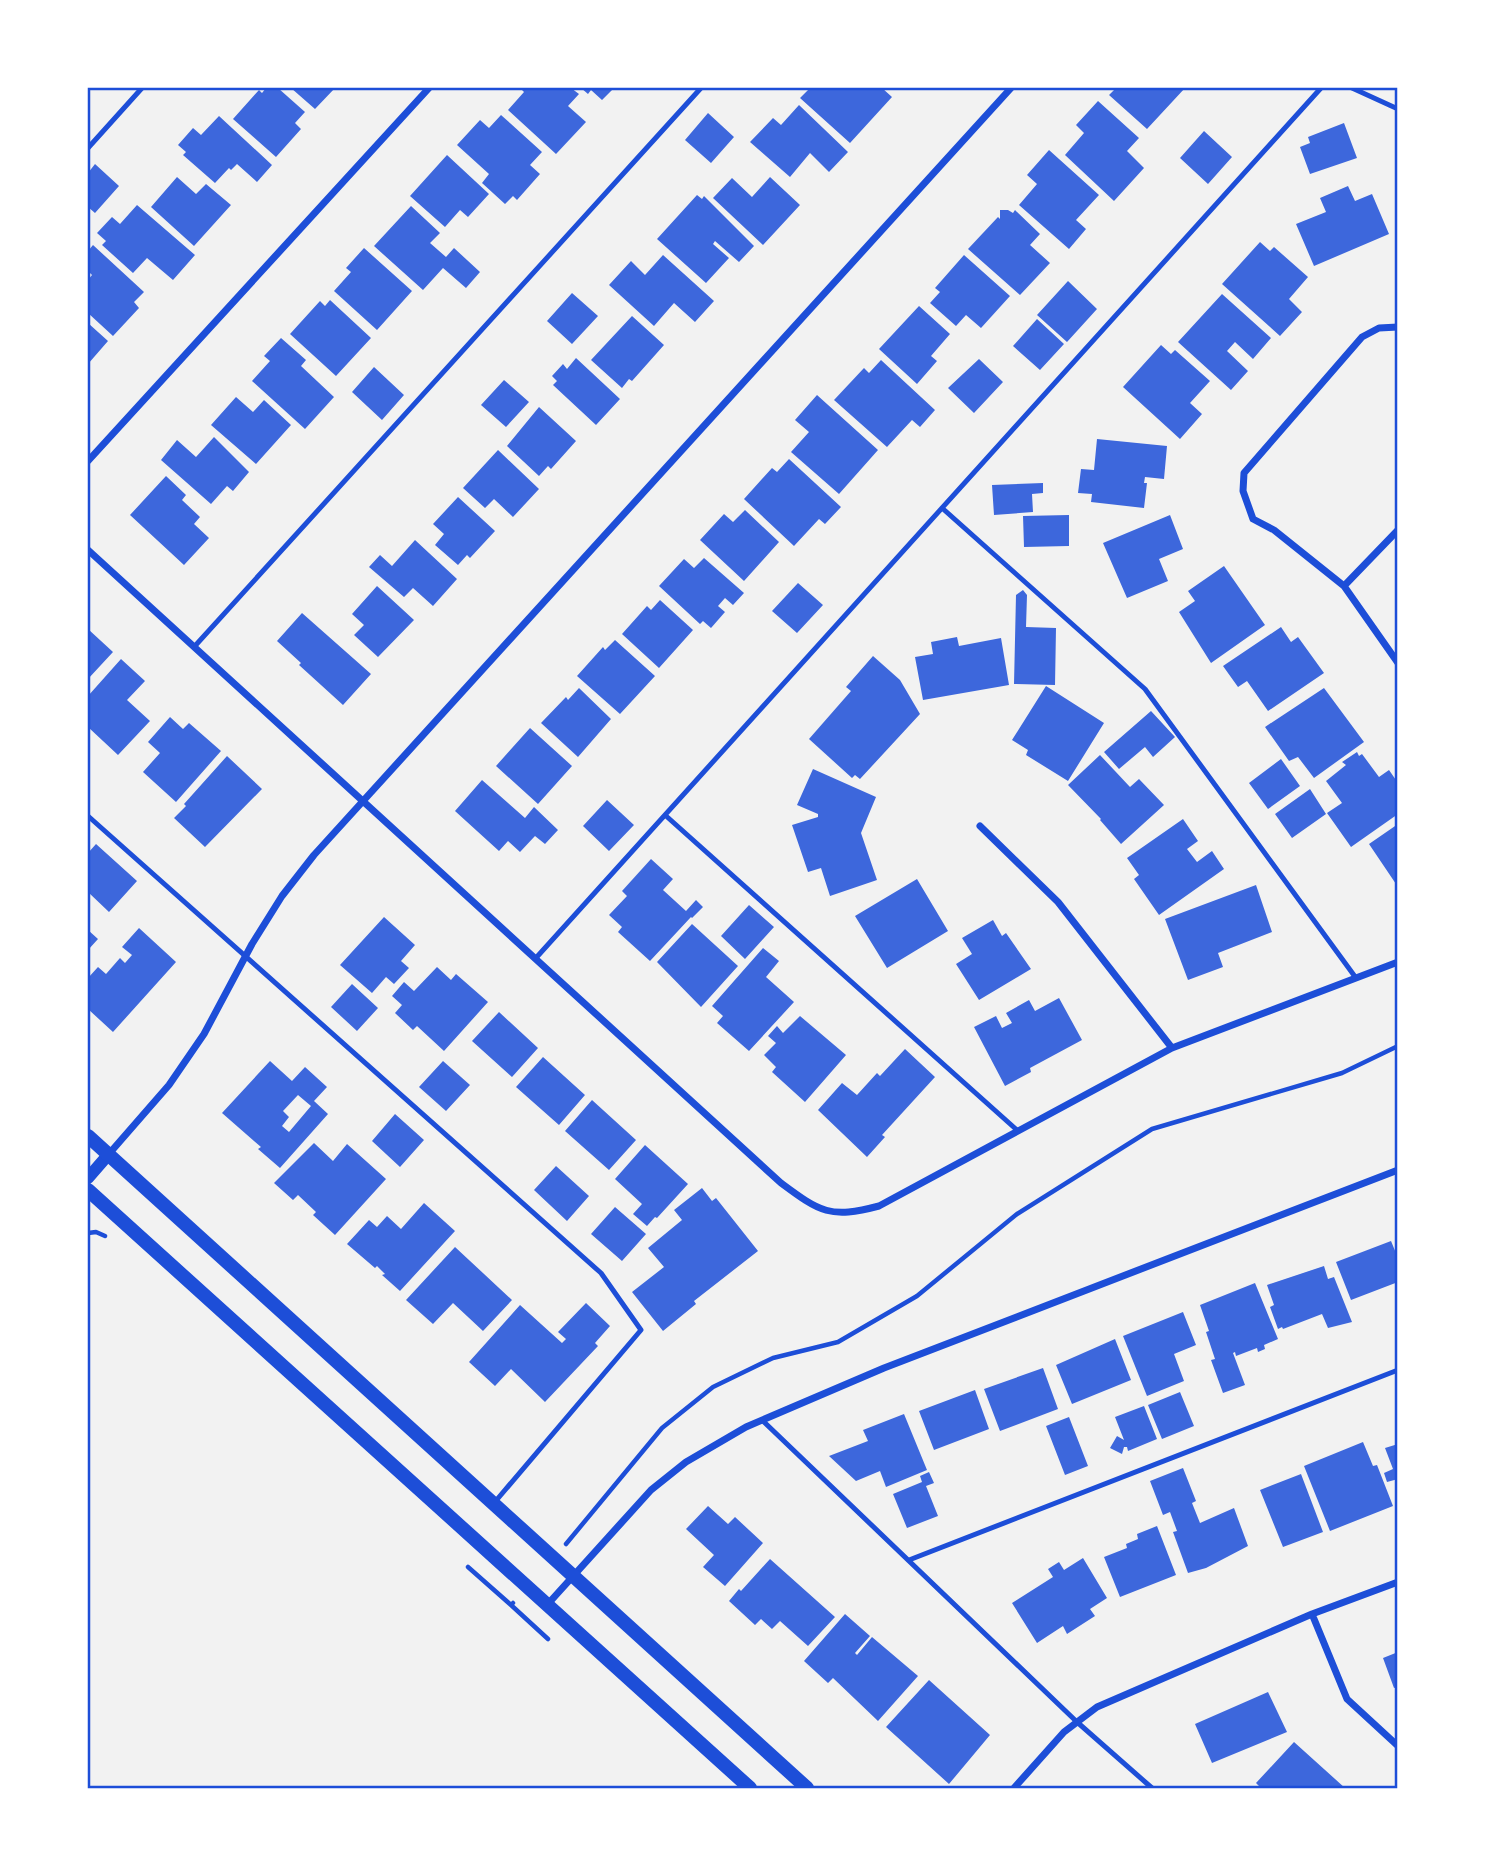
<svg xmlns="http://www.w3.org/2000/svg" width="1485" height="1876" font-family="'PT Sans',sans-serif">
  <rect width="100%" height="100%" fill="#f2f2f2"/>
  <!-- building -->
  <path fill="#3d67dc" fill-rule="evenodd" d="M266,88H278L305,112L295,123L301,129L276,157L233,119L259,90L262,93Z
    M291,88H335L315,109Z
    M520,88H571L579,94L568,106L586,122L556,154L508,110L524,92Z
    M581,88H614L602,100L591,90L588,94Z
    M810,88H882L892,97L850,143L800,98Z
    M1116,88H1185L1147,129L1109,95Z
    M1098,101L1139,138L1127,151L1144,168L1114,201L1065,155L1084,133L1076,125Z
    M799,105L848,152L829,172L810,153L790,177L750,142L773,118L781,125Z
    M708,113L734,137L711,163L685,140Z
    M501,115L542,152L530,165L540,174L517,200L513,196L505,204L482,183L489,174L457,145L480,120L489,128Z
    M219,116L272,165L257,182L237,164L231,170L229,168L215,183L183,155L186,152L178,145L193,128L201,135Z
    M1344,123L1357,158L1310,174L1300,147L1310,143L1308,137Z
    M1204,131L1232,157L1208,184L1180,158Z
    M1049,150L1099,195L1076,220L1086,229L1069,249L1019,205L1037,184L1027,175Z
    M447,155L489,194L468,217L460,210L445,227L410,196Z
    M95,164L119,186L95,213L88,207V173Z
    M177,177L196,194L206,184L231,205L194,246L151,207Z
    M770,177L800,205L763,245L713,198L732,178L752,197Z
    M1348,186L1355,201L1372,194L1389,234L1314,266L1296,224L1326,212L1320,198Z
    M697,195L702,199L704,196L754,246L739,262L715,241L713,244L729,258L706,283L657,239Z
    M137,205L195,255L173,280L147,258L133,273L102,245L106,241L97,233L112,217L120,224Z
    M411,206L440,233L430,243L446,257L454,248L480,272L466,288L443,268L423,290L374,246Z
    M1000,210H1008L1013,213L1015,210L1040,234L1030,245L1050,263L1020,295L968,249L998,217L1000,219Z
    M1260,242L1270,251L1274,247L1308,277L1289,299L1302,312L1280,336L1222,284Z
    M93,245L144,292L134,302L139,308L113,336L88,313V280L92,275L88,271V251Z
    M364,248L412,291L377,330L334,291L351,272L346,268Z
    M663,255L714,301L695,322L674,303L654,326L609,285L631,261L645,275Z
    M964,255L1010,296L981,328L966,315L956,326L930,303L940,292L935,288Z
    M1068,281L1097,309L1067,342L1037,315Z
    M572,293L598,316L572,344L547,321Z
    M1222,294L1271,338L1253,359L1235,342L1227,351L1248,371L1231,390L1178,342Z
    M330,300L371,338L336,376L290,334L320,301L325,306Z
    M919,306L950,334L931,356L937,361L917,384L879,349Z
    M632,316L664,345L632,381L629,379L622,388L591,360Z
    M1037,319L1064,344L1040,370L1013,346Z
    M88,323L108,341L88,364Z
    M281,338L306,360L301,366L334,397L305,429L252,381L270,361L264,356Z
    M1161,345L1171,354L1175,350L1210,381L1190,403L1202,414L1180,439L1123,387Z
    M576,358L620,399L596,425L553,385L557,381L552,376L563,364L567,369Z
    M979,359L1003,382L974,413L948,388Z
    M881,360L935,410L920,427L912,420L887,447L834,400L864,368L869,373Z
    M374,367L404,395L382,420L352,392Z
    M504,380L529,402L506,427L481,405Z
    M817,395L878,450L839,494L791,452L809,432L795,420Z
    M236,397L253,412L264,400L291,425L256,464L211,425Z
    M539,407L576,441L551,469L548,466L539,476L507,446Z
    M214,437L249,472L233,491L227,486L211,504L161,460L177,440L196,457Z
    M1097,439L1167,446L1164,479L1145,477L1144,483H1147L1144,508L1091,502L1092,494L1078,493L1081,469L1094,470Z
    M498,450L539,489L513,517L494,499L485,508L463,488Z
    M789,459L841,507L825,524L819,519L794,546L744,499L772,468L777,472Z
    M166,476L186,495L182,500L200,517L194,524L209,538L184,565L130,515Z
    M1043,483V493L1032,494L1033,512L994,515L992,485Z
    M458,497L495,531L470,558L467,555L458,565L435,545L444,534L433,524Z
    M745,510L779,542L744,581L700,540L724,514L733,522Z
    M1069,515V546L1024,547L1023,516Z
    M1170,515L1183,549L1159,559L1168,581L1127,598L1103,543Z
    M415,540L457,579L433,606L413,588L404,597L369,567L380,555L392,566Z
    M704,558L744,593L733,605L725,598L718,606L725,612L711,628L703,621L700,624L659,586L684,559L694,568Z
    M1224,566L1265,625L1211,663L1179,612L1195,601L1188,591Z
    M798,583L823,605L797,633L772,611Z
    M377,586L414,620L378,657L354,635L364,625L352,614Z
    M1023,590L1027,595L1026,627L1056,628L1055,685L1014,684L1016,595Z
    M660,600L693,630L659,668L622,634L647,606L651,610Z
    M302,613L371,674L343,705L299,665L301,663L277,641Z
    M1281,627L1291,642L1298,637L1324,673L1268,711L1247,681L1238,687L1223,666Z
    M88,629L113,652L88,679Z
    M957,637L959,646L1001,638L1009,685L923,700L915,657L933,654L931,642Z
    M615,640L655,676L620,714L577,676L603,647L605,650Z
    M873,656L900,680L920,714L860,779L855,775L852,778L809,739L851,691L846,687Z
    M121,659L145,681L127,700L150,721L118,755L88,727V696Z
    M1046,686L1104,723L1068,781L1026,755L1028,750L1012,740Z
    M579,688L611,719L578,757L541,723L566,697L568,700Z
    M1324,688L1364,742L1314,778L1298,757L1289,761L1265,727Z
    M1151,711L1175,737L1153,757L1145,747L1119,769L1104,752Z
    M170,717L183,729L189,723L221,751L176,802L143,772L160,753L148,742Z
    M530,728L572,766L538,804L496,766Z
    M1357,752L1359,756L1362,754L1379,777L1389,770L1398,783V814L1351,847L1327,813L1342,803L1326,781L1346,765L1342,762Z
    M1100,755L1130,787L1139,779L1164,805L1121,844L1100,820L1101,819L1068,785Z
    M227,756L262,789L205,847L174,818L186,806L184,804Z
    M1281,759L1300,786L1268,809L1249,783Z
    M813,769L876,797L861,833L877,880L830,896L821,868L808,872L792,825L818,817V814L797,805Z
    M482,780L525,818L534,807L558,830L545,844L535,836L520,852L508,841L499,851L455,811Z
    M1310,789L1326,814L1292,838L1275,814Z
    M607,800L634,825L609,851L583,826Z
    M1183,819L1198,841L1187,849L1197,862L1212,851L1224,869L1159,915L1134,879L1139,875L1127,858Z
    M1398,824V887L1369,844Z
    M96,844L137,881L109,912L88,892V853Z
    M651,859L673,879L663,890L686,911L696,900L703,907L692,918L691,917L650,961L618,932L622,927L609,915L627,896L622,891Z
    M917,879L948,931L887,968L855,916Z
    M1256,885L1272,932L1218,953L1223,967L1188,980L1165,919Z
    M749,905L774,927L745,959L721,936Z
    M384,917L415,945L401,961L409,968L394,984L386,977L372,993L340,965Z
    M993,920L1002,936L1006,933L1031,969L979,1000L956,964L972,954L962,938Z
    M692,924L738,966L701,1007L657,962Z
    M139,928L176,962L113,1032L88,1009V978L98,967L106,974L120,958L125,963L132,955L122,947Z
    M88,930L98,939L88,950Z
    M763,948L779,961L766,977L794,1002L749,1051L717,1023L723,1016L712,1006Z
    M437,967L451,980L456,974L488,1002L444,1051L417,1026L413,1030L395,1013L402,1005L392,996L404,982L414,991Z
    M352,984L378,1008L357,1031L331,1007Z
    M1059,998L1082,1040L1030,1068L1031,1072L1005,1086L974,1027L996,1016L1002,1028L1012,1023L1006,1013L1029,1000L1035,1011Z
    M499,1012L538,1048L512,1077L472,1041Z
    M800,1016L846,1055L805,1102L772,1072L776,1067L764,1055L776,1043L768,1036L777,1026L783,1033Z
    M905,1049L935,1077L882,1135L885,1137L867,1157L818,1110L842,1083L857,1095L877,1073L880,1076Z
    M543,1057L585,1095L559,1125L516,1087Z
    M270,1061L292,1081L305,1067L327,1087L314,1101L328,1114L280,1168L258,1149L261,1147L222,1113ZM298,1095L311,1106L289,1132L282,1126L289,1117L283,1111Z
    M443,1061L470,1085L446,1111L419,1087Z
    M592,1100L636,1140L609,1170L565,1131Z
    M395,1114L424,1140L400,1167L372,1141Z
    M314,1143L333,1161L347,1144L386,1179L335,1235L313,1215L316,1212L298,1195L293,1200L274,1183Z
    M645,1145L688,1184L657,1218L655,1217L647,1226L633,1214L642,1204L615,1179Z
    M556,1166L589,1196L567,1221L534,1190Z
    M702,1188L712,1201L716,1198L758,1251L694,1301L696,1304L663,1331L632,1292L664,1267L648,1248L682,1220L674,1210Z
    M424,1203L455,1231L400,1291L382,1275L385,1274L377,1266L375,1268L347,1244L369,1220L377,1227L387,1216L401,1229Z
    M615,1207L646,1234L622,1261L591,1234Z
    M1391,1241L1398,1258V1282L1351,1300L1336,1262Z
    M455,1247L512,1300L483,1331L453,1303L433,1324L406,1300Z
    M1324,1266L1328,1279L1334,1277L1352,1322L1328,1328L1322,1314L1283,1329L1282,1327L1278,1329L1270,1307L1274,1305L1267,1285Z
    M1255,1283L1278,1339L1264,1345L1265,1349L1258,1352L1257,1348L1236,1356L1235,1352L1233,1353L1245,1385L1223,1393L1211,1360L1215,1359L1206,1332L1209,1331L1200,1305Z
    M586,1303L610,1326L595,1343L598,1346L545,1402L511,1369L495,1386L469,1362L520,1305L562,1343L566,1339L558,1332Z
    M1183,1312L1196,1345L1174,1354L1184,1381L1147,1396L1123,1336Z
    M1115,1339L1131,1380L1072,1404L1056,1365Z
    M1043,1368L1058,1409L1000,1431L984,1389Z
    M975,1390L989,1429L934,1450L919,1411Z
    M1180,1392L1194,1426L1162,1439L1148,1405Z
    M1144,1406L1157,1439L1128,1451L1127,1447H1124L1122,1454L1110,1448L1117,1436L1124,1440L1115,1417Z
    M904,1414L927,1470L886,1487L880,1471L856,1481L829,1456L868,1441L863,1430Z
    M1069,1417L1088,1466L1065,1475L1046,1426Z
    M1363,1442L1373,1466L1377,1465L1393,1506L1330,1531L1304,1466Z
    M1398,1444V1479L1387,1482L1384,1473L1393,1469L1385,1448Z
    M1183,1468L1196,1501L1192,1503L1200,1523L1234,1508L1248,1546L1206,1568L1188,1573L1173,1532L1177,1531L1170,1512L1163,1515L1150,1481Z
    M929,1472L934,1483L926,1486L938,1516L907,1528L893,1494L922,1482L920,1476Z
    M1301,1474L1323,1532L1283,1547L1260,1490Z
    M708,1506L728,1524L735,1517L763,1543L725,1586L703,1567L714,1555L686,1529Z
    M1157,1526L1176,1575L1120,1597L1104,1557L1127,1548L1126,1544L1138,1539L1137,1534Z
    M1083,1558L1107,1598L1090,1609L1095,1616L1067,1634L1063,1626L1037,1643L1012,1603L1053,1577L1048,1569L1059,1562L1064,1570Z
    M770,1559L835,1617L808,1646L780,1621L772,1629L761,1619L755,1625L729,1601L739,1589L741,1591Z
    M845,1614L870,1636L855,1653L857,1655L872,1637L918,1676L878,1721L833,1678L828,1683L804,1661Z
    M1398,1652V1687L1394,1688L1383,1658Z
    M929,1680L990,1735L949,1784L886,1727Z
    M1268,1692L1287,1732L1212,1763L1195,1724Z
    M1294,1742L1345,1788H1261L1256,1783Z"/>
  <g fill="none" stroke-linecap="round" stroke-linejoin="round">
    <!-- path -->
    <path stroke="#1d4ed8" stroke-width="4.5" d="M88,1233L96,1232L105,1236
      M566,1544L662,1428L713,1387L773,1358L838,1342L917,1296L1017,1214L1152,1129L1342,1073L1398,1046
      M468,1567L511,1605L513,1603
      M511,1605L548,1639"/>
    <!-- service -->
    <path stroke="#1d4ed8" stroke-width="5" d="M1352,88L1398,109
      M88,148L142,88
      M942,508L1145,689L1356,978
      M194,647L701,88
      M665,815L1018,1131
      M88,816L601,1273L641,1330L494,1503
      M535,959L1321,88
      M762,1420L1077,1722L1152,1788
      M909,1560L1398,1370"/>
    <!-- minor -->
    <path stroke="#1d4ed8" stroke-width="7" d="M1398,327L1379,328L1362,337L1244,473L1243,491L1253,519L1274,530L1344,586L1398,663
      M88,461L429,88
      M88,550L781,1183C820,1212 830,1219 879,1206L1172,1048L1398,962
      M1344,586L1398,530
      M980,826L1058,902L1172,1048
      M108,1155L169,1085L204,1034L252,944L282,896L314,855L1011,88
      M547,1605L651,1490L686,1462L746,1427L884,1368L1398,1170
      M1312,1614L1347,1699L1398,1746
      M1014,1788L1064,1732L1097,1707L1312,1614L1398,1582"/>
    <!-- tertiary -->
    <path stroke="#1d4ed8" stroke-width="12" d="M88,1178L108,1155"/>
    <!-- secondary -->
    <path stroke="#1d4ed8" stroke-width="14" d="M88,1136L807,1788
      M88,1190L750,1788"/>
  </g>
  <!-- border -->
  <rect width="1485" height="1876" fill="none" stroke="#ffffff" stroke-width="178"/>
  <rect x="89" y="89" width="1307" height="1698" fill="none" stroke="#1d4ed8" stroke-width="2.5"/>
</svg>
